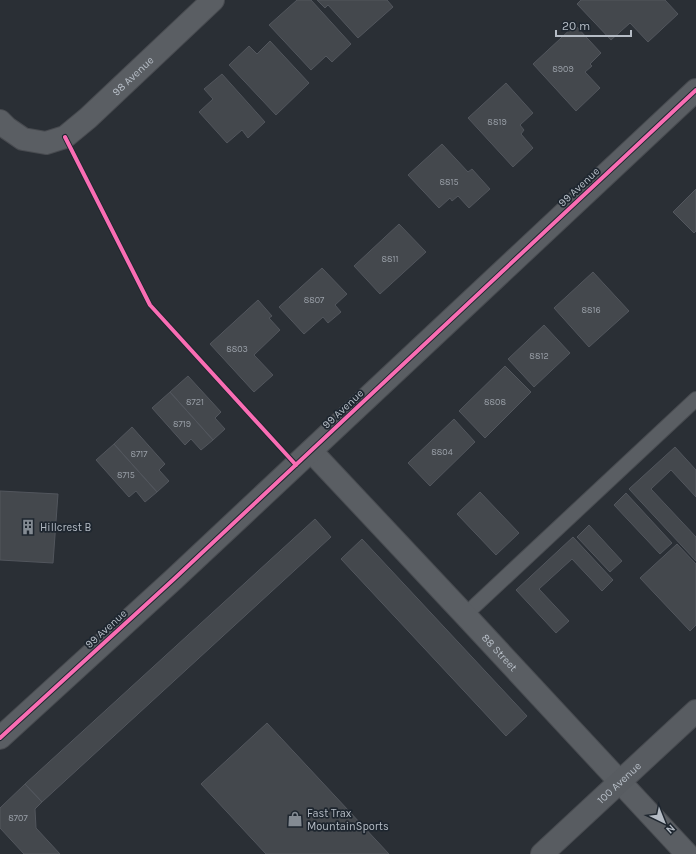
<svg xmlns="http://www.w3.org/2000/svg" width="696" height="854" font-family="Karla,sans-serif">
  <rect width="100%" height="100%" fill="#2a2f35"/>
  <!-- building -->
  <path fill="#44484d" stroke="#52565d" d="M297,0H311L351,44L332,62L326,56L311,70L269,25Z
    M317,0H387L393,7L358,38L328,5L325,8Z
    M581,0H665L678,14L648,42L630,23L611,40L577,4Z
    M575,25L601,53L590,64L592,66L585,72L600,88L576,111L533,64Z
    M270,41L309,83L276,115L229,65L249,46L257,54Z
    M222,74L265,122L248,138L242,130L227,143L199,112L213,99L204,89Z
    M506,83L533,113L520,125L524,130L521,134L533,148L513,167L468,118Z
    M442,144L468,172L472,169L490,189L469,208L458,196L452,201L450,198L439,208L408,175Z
    M696,189V231L694,233L673,212Z
    M399,224L426,252L380,294L354,266Z
    M322,268L347,294L335,305L341,312L328,323L323,317L304,334L279,307Z
    M593,272L629,311L589,347L554,308Z
    M258,300L272,316L269,318L280,330L254,355L273,375L254,392L210,344Z
    M544,325L570,353L534,387L508,359Z
    M505,366L531,392L485,438L459,411Z
    M188,376L221,412L215,418L225,429L213,440L170,392Z
    M170,392L213,440L201,450L191,439L185,445L152,408Z
    M454,419L475,442L430,486L408,463Z
    M132,427L165,464L159,470L169,481L157,492L114,444Z
    M114,444L157,492L145,502L136,491L129,497L96,460Z
    M675,447L696,470V497L671,470L651,489L696,537V561L629,489Z
    M0,491L58,494L53,563L0,560Z
    M480,492L519,533L496,555L457,514Z
    M626,493L672,543L660,554L614,505Z
    M315,519L331,537L42,802L25,784Z
    M589,525L622,561L610,572L577,537Z
    M573,537L613,580L602,591L572,559L539,589L569,621L556,633L516,590Z
    M362,539L527,716L506,736L341,559Z
    M677,544L696,564V625L690,631L640,578Z
    M267,723L389,854H266L201,784Z
    M25,784L42,802L35,809L36,828L60,854H24L0,828V808Z"/>
  <g fill="none" stroke-linecap="round" stroke-linejoin="round">
    <!-- service casing -->
    <g stroke="#484b50" stroke-width="16">
      <path id="service" d="M465,615L696,399"/>
    </g>
    <!-- minor casing -->
    <g stroke="#484b50" stroke-width="24">
      <g id="minor">
        <path id="s1" d="M0,121L7,128L23,139L46,143L65,137L88,118L213,0"/>
        <path id="s2" d="M311,451L465,615L687,854"/>
        <path d="M0,738L174,579L696,90"/>
      </g>
    </g>
    <!-- secondary casing -->
    <g stroke="#484b50" stroke-width="24">
      <g id="secondary">
        <path id="s3" d="M542,854L696,711"/>
      </g>
    </g>
    <!-- service -->
    <use href="#service" stroke="#5a5e63" stroke-width="14"/>
    <!-- minor -->
    <use href="#minor" stroke="#5a5e63" stroke-width="22"/>
    <!-- secondary -->
    <use href="#secondary" stroke="#585c61" stroke-width="22"/>
    <!-- cycleway casing -->
    <g stroke="#1e262f" stroke-width="6">
      <path id="cycleway" d="M65,137L150,305L296,465
        M0,738L174,579L696,90"/>
    </g>
    <!-- cycleway -->
    <use href="#cycleway" stroke="#f96db3" stroke-width="4"/>
  </g>
  <!-- icons -->
  <defs>
    <g id="building-bare" transform="scale(1.2)"><path d="M-4-6H4V6H1V3H-1V6H-4ZM-2.5-4.3h1.7v1.8h-1.7ZM.8-4.3h1.7v1.8H.8ZM-2.5-1h1.7V.8h-1.7ZM.8-1h1.7V.8H.8Z" fill="#848b93" stroke="#1e262f" stroke-width="2.5" paint-order="stroke"/></g>
    <g id="shop-bare" transform="scale(1.2)"><path d="M-5-2.5h2.3a2.7 3.5 0 0 1 5.4 0H5L5.5 6h-11ZM-1.5-2.5h3a1.5 2.3 0 0 0-3 0Z" fill="#848b93" stroke="#1e262f" stroke-width="2.5" paint-order="stroke"/></g>
  </defs>
  <g fill-rule="evenodd">
    <use href="#building-bare" x="28" y="527"/>
    <use href="#shop-bare" x="295" y="819"/>
  </g>
  <g text-anchor="middle" dominant-baseline="central" stroke-width="3.5" stroke-linejoin="round" paint-order="stroke">
    <!-- number labels -->
    <g font-size="9" fill="#999fa7">
      <text x="563" y="69">8909</text>
      <text x="497" y="122">8819</text>
      <text x="449" y="182">8815</text>
      <text x="390" y="259">8811</text>
      <text x="314" y="300">8807</text>
      <text x="591" y="310">8816</text>
      <text x="237" y="349">8803</text>
      <text x="539" y="356">8812</text>
      <text x="195" y="402">8721</text>
      <text x="495" y="402">8808</text>
      <text x="182" y="424">8719</text>
      <text x="442" y="452">8804</text>
      <text x="139" y="454">8717</text>
      <text x="126" y="475">8715</text>
      <text x="18" y="818">8707</text>
    </g>
    <!-- street labels -->
    <g font-size="11" fill="#b5bcc5" stroke="#1e262f">
      <text stroke="none"><textPath href="#s1" startOffset="164">98 Avenue</textPath></text>
      <text transform="translate(579 187) rotate(-43)">99 Avenue</text>
      <text transform="translate(343 409) rotate(-43)">99 Avenue</text>
      <text transform="translate(106 629) rotate(-42)">99 Avenue</text>
      <text stroke="none"><textPath href="#s2" startOffset="276">88 Street</textPath></text>
      <text stroke="none"><textPath href="#s3" startOffset="105">100 Avenue</textPath></text>
    </g>
    <!-- poi labels -->
    <g font-size="11" fill="#b5bcc5" stroke="#1e262f" text-anchor="start">
      <text x="40" y="527">Hillcrest B</text>
      <text x="307" y="813">Fast Trax<tspan x="307" dy="13">MountainSports</tspan></text>
    </g>
  </g>
  <!-- north arrow -->
  <g transform="translate(664 822) rotate(137)" stroke="#1e262f" stroke-width="3" paint-order="stroke">
  <path d="M0-3L7 15L0 10L-7 15Z" fill="#b5bcc5"/>
  <text y="-6" font-size="11" font-weight="bold" text-anchor="middle" fill="#b5bcc5">N</text>
  </g>
  <!-- scale -->
  <path d="M556 30v6h75v-6" fill="none" stroke="#b5bcc5" stroke-width="2"/>
  <text x="562" y="30" font-size="12" fill="#b5bcc5" stroke="#1e262f" stroke-width="3" paint-order="stroke">20 m</text>
</svg>
